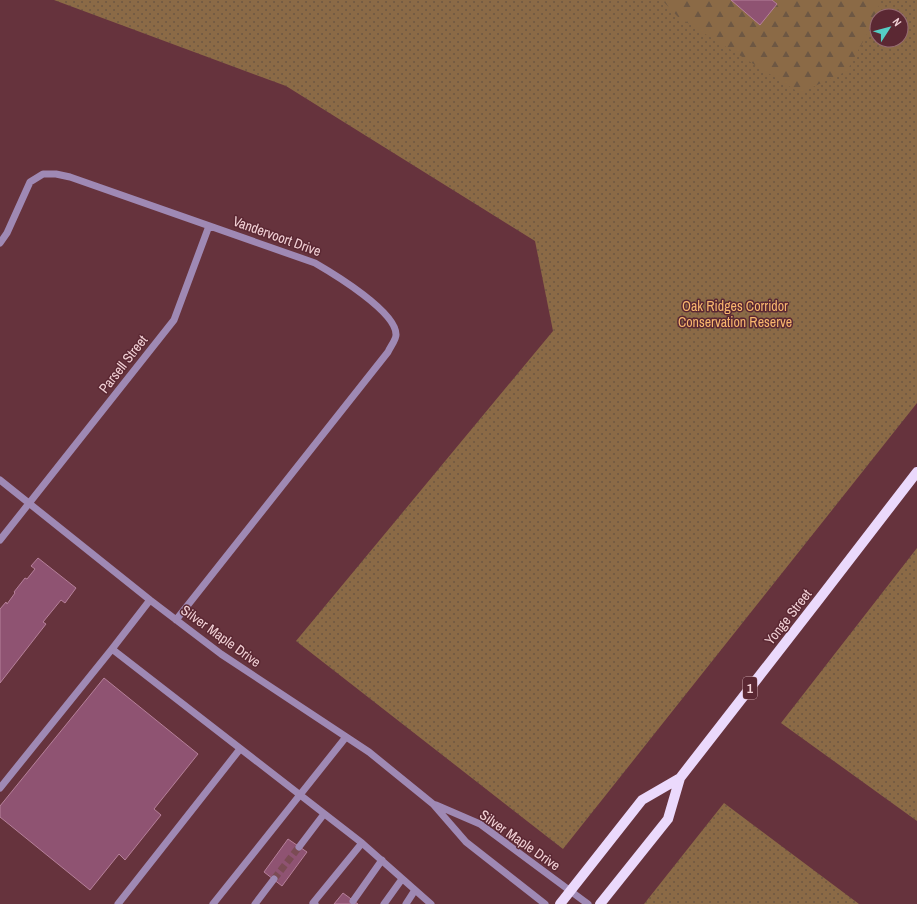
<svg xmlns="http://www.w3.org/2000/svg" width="917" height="904" font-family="'Archivo Narrow',sans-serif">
  <defs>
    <pattern id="grass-dots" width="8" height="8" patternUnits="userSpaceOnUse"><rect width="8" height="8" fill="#8b6a46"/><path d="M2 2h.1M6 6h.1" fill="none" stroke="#6d5743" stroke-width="1.8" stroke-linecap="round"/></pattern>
    <pattern id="forest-firs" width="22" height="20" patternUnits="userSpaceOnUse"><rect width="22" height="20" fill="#8b6a46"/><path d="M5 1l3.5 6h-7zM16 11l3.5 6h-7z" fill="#6d5743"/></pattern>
  </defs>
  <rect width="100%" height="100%" fill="#66333d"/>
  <!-- grass -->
  <path fill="url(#grass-dots)" fill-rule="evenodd" d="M54,0H917V403L563,849L296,641L553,331L535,241L286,86ZM877,16H901V40H877Z
    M917,548V821L781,723Z
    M724,803L859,904H644Z"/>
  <!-- forest -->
  <path fill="url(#forest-firs)" d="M662,0H881L872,25L847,71L800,93L678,17Z"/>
  <!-- building -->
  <path fill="#8f5372" stroke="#b6809a" d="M731,0H772L777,4L760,25Z
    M38,558L76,588L65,603L61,600L43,622L46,624L0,683V609L6,602L7,604L15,593L14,592L25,578L27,579L35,569L31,566Z
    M104,678L198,754L154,809L161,815L125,860L119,854L90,890L0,817V806Z
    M288,839L307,852L282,886L264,872Z
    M343,893L358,904H334Z"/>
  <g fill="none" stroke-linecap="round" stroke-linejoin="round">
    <!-- minor-tunnel -->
    <path stroke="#7b4b54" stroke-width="7" stroke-dasharray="7 3.5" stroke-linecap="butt" d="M274,879L299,847"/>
    <!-- minor -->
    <path stroke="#9f89b4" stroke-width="7" d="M0,243L7,233L30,182L43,174H56L70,177L315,263C334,274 397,312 396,335C396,340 390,347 388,352L176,620
      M0,480L150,600L221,654L369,752L433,804L466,842L545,904
      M0,540L174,320L209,226
      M112,649L362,843L313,903L315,904
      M0,788L112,649L150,600
      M436,805L480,824L588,904
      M362,843L431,904
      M299,847L324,814
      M353,901L382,860
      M118,904L240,749
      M213,904L346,737
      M255,904L274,879
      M384,904L402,879
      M406,904L415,890"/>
    <!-- major -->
    <path stroke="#ebd9fc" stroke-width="10" d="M560,904L642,800L680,778
      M600,904L668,819L680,778L820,598L917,472"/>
  </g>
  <g text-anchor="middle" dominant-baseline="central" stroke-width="3" stroke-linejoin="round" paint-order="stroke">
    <!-- shield labels -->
    <rect fill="#5b2833" stroke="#c59ea5" stroke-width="1" x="743" y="677" width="14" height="22" rx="3"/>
    <g font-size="13" font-weight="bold" fill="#f2d1d6">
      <text x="750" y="688">1</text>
    </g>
    <!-- street labels -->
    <g font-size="14" fill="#f2d1d6" stroke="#5b2833">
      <text transform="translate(277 236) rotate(20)">Vandervoort Drive</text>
      <text transform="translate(123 364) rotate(-52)">Parsell Street</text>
      <text transform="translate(788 617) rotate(-52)">Yonge Street</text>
      <text transform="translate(221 636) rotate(36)">Silver Maple Drive</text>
      <text transform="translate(520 840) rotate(35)">Silver Maple Drive</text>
    </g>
    <!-- park labels -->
    <g font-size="14" fill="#f9b76e" stroke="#5b2833">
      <text x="735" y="306">Oak Ridges Corridor<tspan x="735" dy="16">Conservation Reserve</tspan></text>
    </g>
  </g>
  <!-- north arrow -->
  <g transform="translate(889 28) rotate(54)"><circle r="19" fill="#5b2833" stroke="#976c74"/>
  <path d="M0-3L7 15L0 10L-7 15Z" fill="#55cec5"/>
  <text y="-6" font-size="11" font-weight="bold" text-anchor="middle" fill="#f2d1d6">N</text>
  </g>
</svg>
